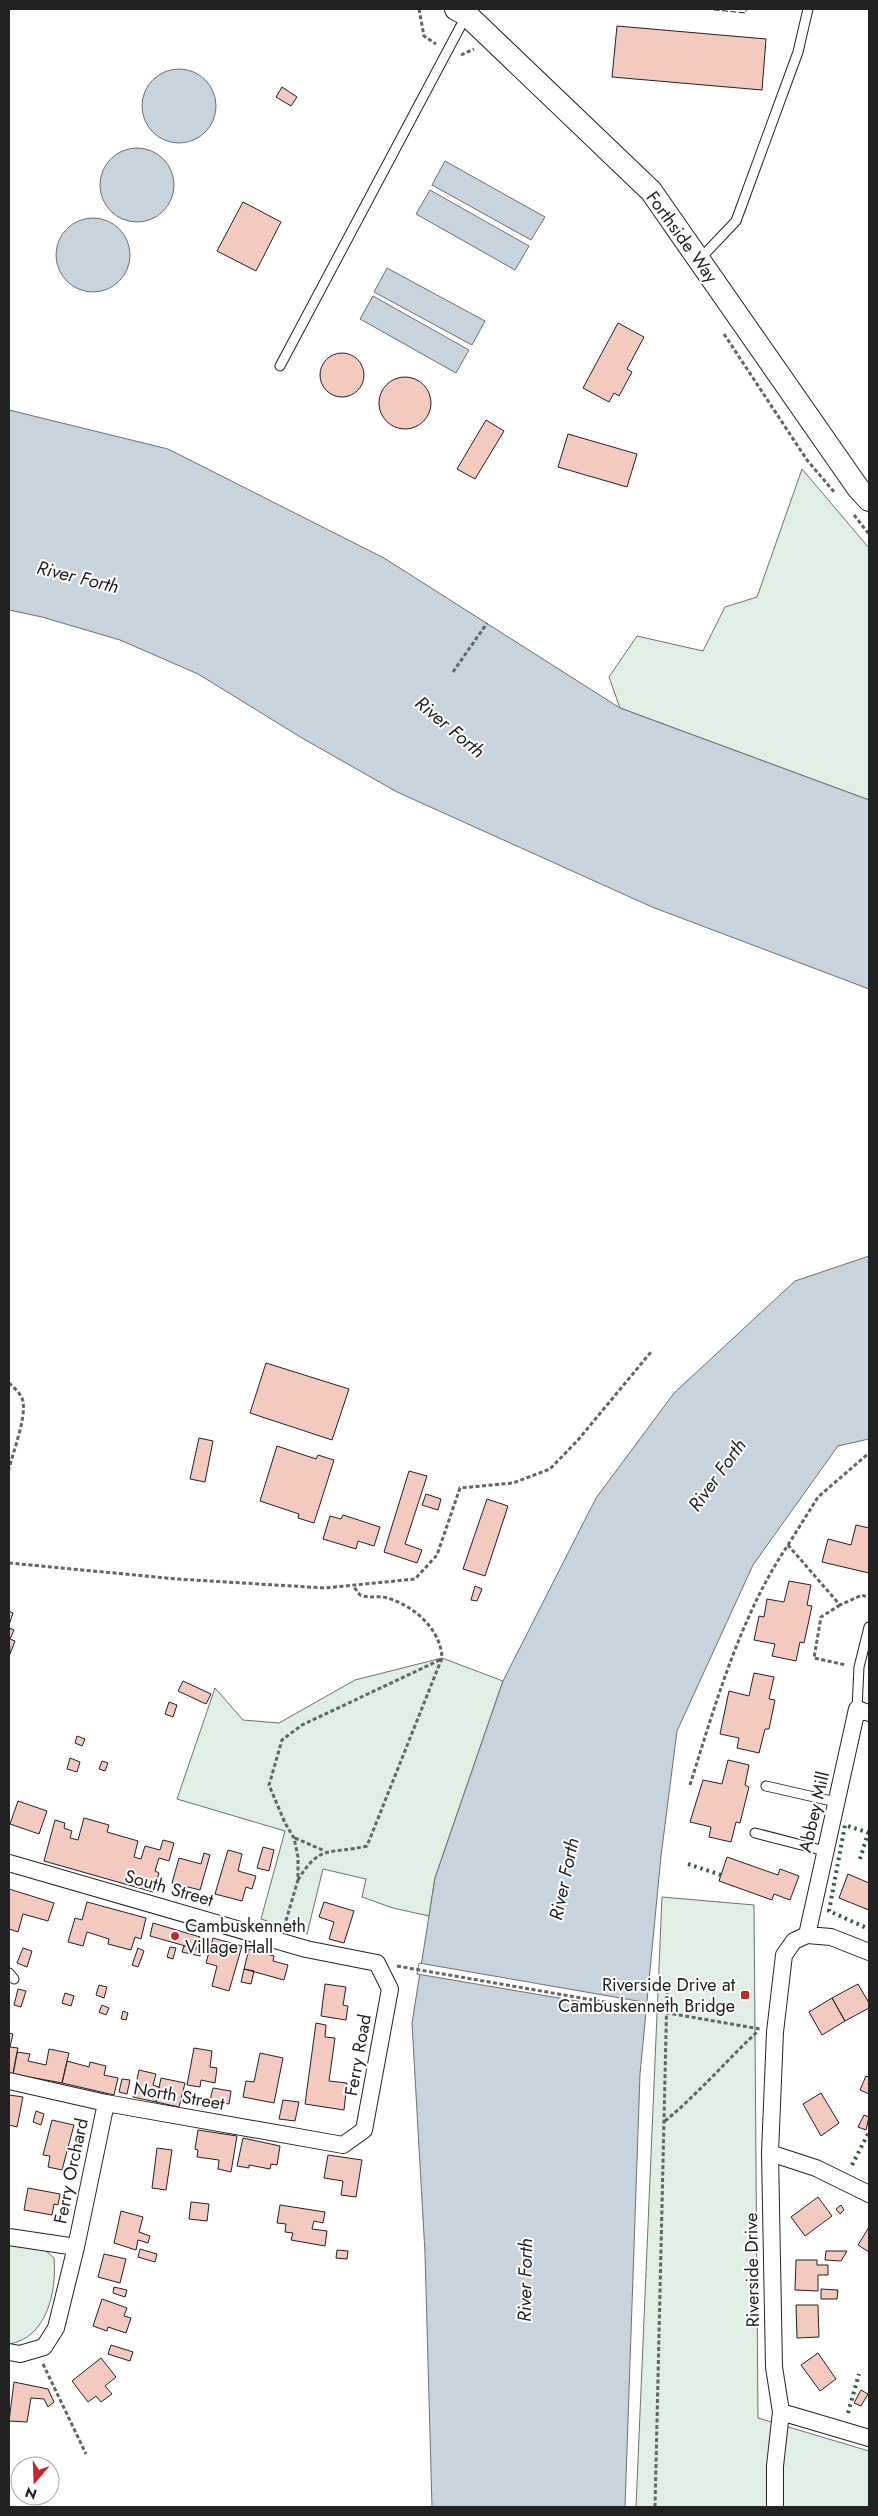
<svg xmlns="http://www.w3.org/2000/svg" width="878" height="2516" font-family="Jost,sans-serif">
  <rect width="100%" height="100%" fill="#fff"/>
  <!-- green -->
  <path fill="#e0efe3" stroke="#6f6f6f" d="M802,469L869,548V800L620,708L609,677L637,636L703,651L725,607L757,597Z
    M442,1658L503,1681L435,1878L429,1916L393,1908L362,1897L366,1879L323,1869L307,1934L261,1919L285,1831L177,1799L215,1688L243,1720L279,1723L355,1680Z
    M662,1897L754,1905L758,2418L869,2451V2507H636Z
    M9,2243L45,2250L54,2258C57,2291 47,2338 9,2344Z"/>
  <!-- water -->
  <path fill="#c7d3dd" stroke="#6f6f6f" d="M142 106a37 37 0 1 1 74 0a37 37 0 1 1-74 0Z
    M100 185a37 37 0 1 1 74 0a37 37 0 1 1-74 0Z
    M445,161L545,217L531,240L432,185Z
    M430,190L529,246L515,270L416,214Z
    M56 255a37 37 0 1 1 74 0a37 37 0 1 1-74 0Z
    M387,268L485,321L472,345L374,292Z
    M373,296L469,350L456,373L360,319Z
    M9,410L168,449L384,558L620,708L869,800V989L652,907L397,792L302,738L198,674L120,640L42,617L9,610Z
    M869,1256V1439L838,1446L753,1565L677,1731L661,1856L640,2074L625,2507H432L425,2253L412,2023L435,1878L503,1681L596,1498L674,1393L795,1281Z"/>
  <!-- pier -->
  <path fill="#fff" stroke="#6f6f6f" d="M419,1963L649,2003L648,2013L417,1974Z"/>
  <!-- building -->
  <path fill="#f3c9c0" stroke="#222" d="M617,26L766,39L762,90L612,77Z
    M282,87L297,97L291,106L276,97Z
    M243,202L281,222L256,271L217,251Z
    M618,323L644,337L627,369L632,372L619,396L614,393L609,402L583,388Z
    M320 375a22 22 0 1 1 44 0a22 22 0 1 1-44 0Z
    M379 403a26 26 0 1 1 52 0a26 26 0 1 1-52 0Z
    M486,420L504,431L475,479L457,469Z
    M568,434L637,454L627,487L558,467Z
    M266,1363L349,1389L332,1440L250,1413Z
    M199,1438L213,1441L205,1482L190,1479Z
    M277,1446L316,1459L318,1455L334,1460L314,1523L298,1518L299,1514L260,1501Z
    M409,1471L427,1476L405,1544L422,1550L417,1563L384,1552Z
    M426,1494L441,1499L438,1510L422,1505Z
    M487,1499L508,1506L485,1576L463,1569Z
    M343,1515L380,1527L374,1546L358,1541L356,1549L323,1539L330,1516L341,1519Z
    M856,1525L869,1528V1573L822,1562L828,1539L851,1545Z
    M789,1581L811,1585L807,1605L812,1606L804,1643L800,1642L796,1661L772,1656L775,1644L754,1640L759,1616L764,1617L767,1599L784,1602Z
    M475,1586L482,1589L477,1601L471,1600Z
    M9,1611L13,1613L9,1625Z
    M9,1628L14,1630L10,1639L15,1641L10,1654Z
    M754,1673L774,1677L769,1699L775,1700L769,1729H765L759,1753L737,1748L739,1738L720,1734L729,1691L749,1696Z
    M183,1681L211,1694L206,1704L178,1691Z
    M169,1702L177,1705L173,1717L165,1714Z
    M77,1736L85,1739L82,1746L75,1743Z
    M70,1758L80,1762L77,1772L67,1769Z
    M728,1760L749,1765L745,1785L749,1787L740,1823L736,1822L731,1842L709,1837L711,1827L690,1822L703,1780L722,1784Z
    M102,1761L108,1763L105,1771L99,1769Z
    M18,1801L47,1811L39,1834L10,1824Z
    M84,1818L109,1825L107,1832L138,1841L134,1857L141,1859L145,1846L160,1850L163,1840L174,1843L169,1861L159,1858L155,1871L159,1873L153,1892L44,1861L55,1820L65,1823L64,1828L72,1831L70,1838L78,1840Z
    M263,1847L274,1850L269,1871L257,1868Z
    M228,1850L242,1854L238,1871L256,1876L252,1889L246,1887L242,1901L215,1894Z
    M204,1853L210,1855L200,1890L172,1883L179,1858L201,1864Z
    M727,1857L778,1875L780,1869L799,1876L790,1900L774,1894L772,1900L719,1881Z
    M848,1874L869,1883V1910L839,1898Z
    M9,1889L54,1903L48,1921L23,1914L18,1932L9,1929Z
    M87,1902L146,1918L141,1939L135,1937L131,1950L108,1944L109,1939L87,1932L83,1946L68,1942L75,1918L82,1920Z
    M324,1902L354,1911L344,1943L329,1939L334,1922L319,1917Z
    M153,1923L200,1937L196,1949L150,1936Z
    M213,1938L242,1946L229,1991L212,1986L217,1966L206,1963Z
    M184,1946L201,1950L200,1956L182,1952Z
    M170,1947L176,1948L173,1959L167,1957Z
    M23,1948L32,1951L27,1967L17,1963Z
    M138,1948L144,1951L138,1967L132,1965Z
    M249,1949L274,1956L273,1961L288,1965L284,1980L244,1969Z
    M244,1969L254,1971L251,1984L241,1982Z
    M325,1984L346,1987L343,2005L348,2006L346,2020L321,2016Z
    M858,1984L869,2003V2008L845,2021L832,1998Z
    M99,1985L107,1987L104,1998L96,1995Z
    M18,1989L26,1991L21,2007L14,2005Z
    M65,1993L74,1996L71,2006L62,2003Z
    M832,1998L845,2021L822,2035L809,2012Z
    M102,2005L109,2008L106,2015L99,2012Z
    M123,2011L128,2013L126,2020L121,2019Z
    M316,2023L326,2025L325,2037L335,2038L329,2081L347,2083L344,2110L305,2104Z
    M9,2033L13,2034L10,2047L18,2048L13,2074L9,2073Z
    M194,2048L212,2051L210,2067L217,2068L215,2083L201,2080L200,2087L187,2085Z
    M49,2049L69,2053L62,2083L13,2074L17,2052L30,2054L28,2061L46,2065Z
    M260,2053L283,2058L274,2103L243,2097L246,2081L254,2082Z
    M67,2061L89,2067L90,2062L106,2066L104,2075L118,2078L114,2095L62,2083Z
    M139,2070L156,2074L153,2085L159,2087L156,2102L133,2097Z
    M866,2076L869,2077V2094L860,2090Z
    M161,2078L185,2083L179,2107L156,2102Z
    M122,2079L130,2080L127,2094L119,2092Z
    M213,2088L231,2091L229,2104L210,2100Z
    M821,2093L839,2123L821,2136L803,2104Z
    M9,2095L23,2097L17,2127L9,2125Z
    M283,2100L299,2102L295,2121L279,2119Z
    M36,2111L44,2114L41,2125L33,2122Z
    M864,2115L869,2117L866,2130L858,2127Z
    M52,2120L74,2125L62,2170L48,2167L50,2156L43,2155Z
    M198,2130L237,2136L231,2172L218,2169L219,2160L197,2157L198,2150L195,2149Z
    M243,2138L280,2146L277,2165L271,2164L270,2169L249,2165V2168L237,2166Z
    M157,2148L172,2150L166,2190L152,2188Z
    M328,2155L362,2160L356,2197L341,2195L343,2181L324,2178Z
    M28,2188L60,2194L58,2205L54,2204L52,2215L24,2210Z
    M818,2197L832,2216L805,2236L791,2217Z
    M191,2202L209,2204L207,2221L189,2219Z
    M280,2205L325,2212L323,2223L314,2221L312,2229L327,2231L325,2246L291,2240L293,2233L285,2232L286,2224L277,2223Z
    M841,2205L844,2210L840,2214L836,2209Z
    M121,2211L143,2217L139,2232L150,2236L148,2243L138,2240L136,2250L114,2243Z
    M869,2227V2252L858,2245Z
    M140,2249L157,2254L155,2262L138,2257Z
    M337,2250L348,2251L347,2259L336,2258Z
    M826,2251H847L841,2261L825,2260Z
    M104,2254L126,2259L120,2283L98,2277Z
    M796,2260H817V2265H828V2275H818V2291L795,2290Z
    M114,2287L127,2290L125,2297L113,2293Z
    M821,2289L838,2290L837,2299H821Z
    M102,2299L127,2308L124,2316L131,2318L126,2333L108,2327L107,2331L93,2326Z
    M796,2305H818L819,2337L797,2338Z
    M111,2345L133,2352L130,2361L108,2354Z
    M818,2353L836,2379L820,2391L801,2365Z
    M101,2358L116,2377L105,2386L112,2394L101,2402L96,2396L88,2402L72,2381Z
    M14,2382L48,2389L54,2402L48,2407L44,2399L31,2398L27,2422L9,2421Z
    M861,2390L868,2394L861,2406L854,2403Z"/>
  <g fill="none" stroke-linecap="round" stroke-linejoin="round">
    <!-- lane casing -->
    <g stroke="#222" stroke-width="11">
      <path id="lane" d="M699,260L736,221L798,52L808,9
        M280,366L466,16
        M857,1709L859,1667L869,1627
        M766,1786L836,1802
        M755,1833L825,1851
        M9,1973L14,1979"/>
    </g>
    <!-- street casing -->
    <g stroke="#222" stroke-width="18">
      <path id="street" d="M9,1863L306,1949L377,1963L390,1989L364,2130L343,2145L106,2103L9,2081
        M807,1935L857,1709L869,1713
        M770,2153L816,2168L869,2194
        M9,2237L76,2247
        M9,2352L20,2354L44,2347L56,2328L76,2247L106,2103
        M781,2412L869,2438
        M775,2507V2466L781,2412L774,2367L770,2153L775,2032L784,1955L794,1941L807,1935L831,1937L869,1952"/>
    </g>
    <!-- secondary casing -->
    <g stroke="#222" stroke-width="24">
      <path id="secondary" d="M456,9L467,15L651,191L858,488L869,500"/>
    </g>
    <!-- path -->
    <path stroke="#646464" stroke-width="3" stroke-dasharray="4 2.5" stroke-linecap="butt" d="M419,9L424,36L436,44
      M461,55L474,49
      M724,334L807,460L835,493
      M854,515L869,534
      M453,672L487,623
      M9,1383C14,1388 22,1394 23,1402C26,1419 13,1452 9,1469
      M788,1545L818,1497L869,1453
      M9,1563L177,1579L325,1588L415,1579L437,1555L460,1488L513,1483L550,1469L578,1440L651,1352
      M840,1605L821,1617L814,1658L846,1665
      M690,1785C715,1705 741,1614 788,1545L840,1605L862,1595L869,1598
      M295,1838L325,1851
      M298,1880C320,1843 330,1855 367,1846L442,1658C441,1629 413,1605 387,1598C378,1595 369,1599 360,1595L354,1587
      M284,1927L298,1880V1857L294,1838L285,1823L269,1785L282,1740L302,1725L442,1659
      M397,1966L760,2029
      M665,2121C698,2094 726,2061 757,2032
      M43,2364L86,2454
      M655,2507L667,1990"/>
    <!-- lane -->
    <use href="#lane" stroke="#fff" stroke-width="9"/>
    <!-- street -->
    <use href="#street" stroke="#fff" stroke-width="16"/>
    <!-- secondary -->
    <use href="#secondary" stroke="#fff" stroke-width="22"/>
    <!-- hedge -->
    <path stroke="#2f5e38" stroke-width="4" stroke-dasharray="2.5 4" stroke-linecap="butt" d="M869,1833L845,1825L829,1911L869,1929
      M860,1859L868,1833
      M688,1864L721,1875
      M852,2165L869,2132
      M848,2413L859,2374"/>
    <!-- fence -->
    <path stroke="#222" stroke-width="1" stroke-dasharray="6 2.5" stroke-linecap="butt" d="M705,9L746,13V9"/>
  </g>
  <!-- markers -->
  <g fill="#c62828" stroke="#fff" stroke-width="2">
    <circle cx="175" cy="1936" r="5"/>
    <rect x="740" y="1990" width="10" height="10" rx="2.5"/>
  </g>
  <g text-anchor="middle" dominant-baseline="central" stroke-width="4" stroke-linejoin="round" paint-order="stroke">
    <!-- street labels -->
    <g font-size="18" fill="#222" stroke="#fff">
      <text transform="translate(682 237) rotate(54)">Forthside Way</text>
      <text transform="translate(814 1812) rotate(-77)">Abbey Mill</text>
      <text transform="translate(169 1888) rotate(16)">South Street</text>
      <text transform="translate(358 2055) rotate(-80)">Ferry Road</text>
      <text transform="translate(179 2096) rotate(10)">North Street</text>
      <text transform="translate(71 2171) rotate(-78)">Ferry Orchard</text>
      <text transform="translate(752 2270) rotate(-91)">Riverside Drive</text>
    </g>
    <!-- poi labels -->
    <g font-size="18" fill="#222" stroke="#fff" text-anchor="start">
      <text x="185" y="1926">Cambuskenneth<tspan x="185" dy="21">Village Hall</tspan></text>
      <text x="735" y="1985" text-anchor="end">Riverside Drive at<tspan x="735" dy="21">Cambuskenneth Bridge</tspan></text>
    </g>
    <!-- water labels -->
    <g font-size="19" font-style="italic" fill="#222" stroke="#fff">
      <text transform="translate(78 577) rotate(14)">River Forth</text>
      <text transform="translate(450 727) rotate(40)">River Forth</text>
      <text transform="translate(717 1475) rotate(-54)">River Forth</text>
      <text transform="translate(564 1879) rotate(-78)">River Forth</text>
      <text transform="translate(525 2280) rotate(-89)">River Forth</text>
    </g>
  </g>
  <!-- border -->
  <rect width="878" height="2516" fill="none" stroke="#222222" stroke-width="20"/>
  <!-- north arrow -->
  <g transform="translate(35 2481) rotate(199)"><circle r="24" fill="#ffffff" stroke="#a7a7a7"/>
  <path d="M0-4L9 19L0 12L-9 19Z" fill="#c62828"/>
  <text y="-8" font-size="14" font-weight="bold" text-anchor="middle" fill="#222222">N</text>
  </g>
</svg>
